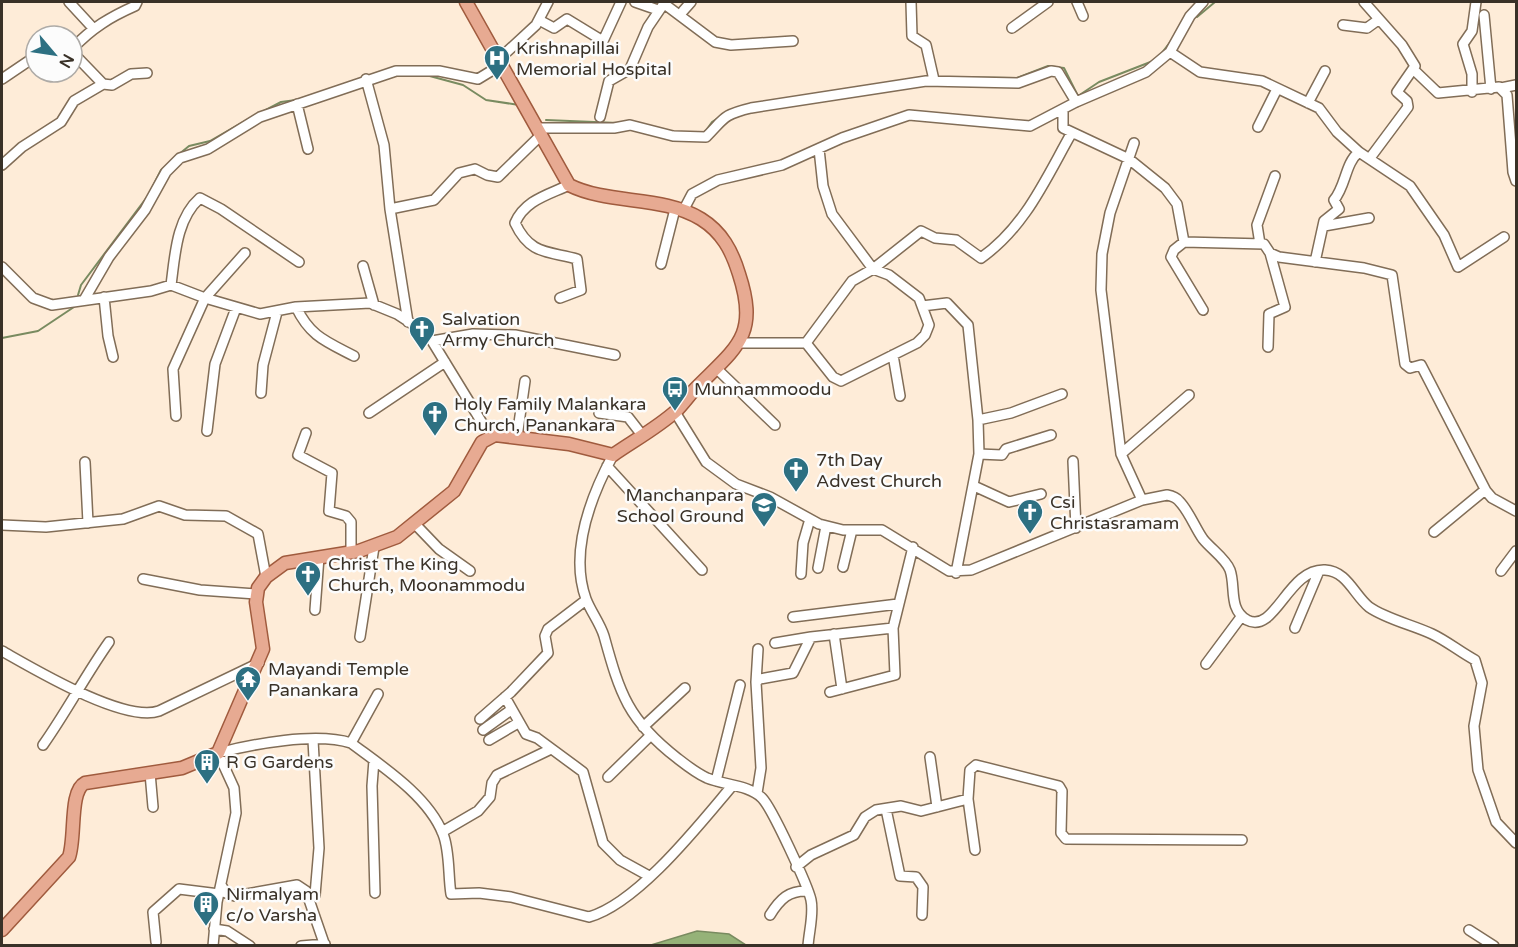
<svg xmlns="http://www.w3.org/2000/svg" width="1518" height="947" font-family="'Varela Round',sans-serif">
  <rect width="100%" height="100%" fill="#feecd8"/>
  <!-- water -->
  <path fill="#95b278" stroke="#798b60" stroke-width="1.5" d="M697,931L729,934L746,945H651Z"/>
  <g fill="none" stroke-linecap="round" stroke-linejoin="round">
    <!-- stream -->
    <path stroke="#798b60" stroke-width="2" d="M1197,17L1215,2
      M1161,54L1174,37
      M426,75L463,85L486,100L519,105
      M937,77L1017,78L1048,66L1064,68L1078,96L1099,82L1153,61
      M810,95L914,79
      M260,113L281,102L296,100
      M546,120L618,123
      M692,132H705L712,122L730,110
      M178,155L189,146L210,141L250,118
      M151,190L161,170L167,165
      M78,295L81,285L147,197
      M2,338L38,331L74,307"/>
    <!-- minor casing -->
    <g stroke="#816d57" stroke-width="12">
      <path id="minor" d="M69,2L93,28
        M635,2L658,10
        M911,2L912,36L926,45L934,80
        M1077,2L1083,16
        M1364,2L1402,45L1415,66L1397,92L1407,101L1408,107L1370,158
        M663,3L715,42L731,45L793,41
        M683,11L691,2
        M1484,15L1491,89
        M539,20L554,28L567,19L603,41L621,2
        M1343,25L1367,28L1378,20
        M1012,28L1048,2
        M1170,52L1200,72L1262,81L1319,108L1337,132L1359,152L1410,186L1444,235L1458,267L1504,237
        M498,60L536,25L548,2
        M1414,70L1438,93L1499,87L1507,95L1513,172L1516,181
        M2,79L36,56
        M366,79L384,145L390,209L408,322
        M103,84L75,55L73,48C92,28 110,17 135,6L137,2
        M1501,88L1516,85
        M1472,92V74L1463,44L1472,31L1476,2
        M1308,103L1325,71
        M297,104L308,149
        M1063,109V128L1129,159L1165,188L1177,204L1184,242
        M600,117L609,81L630,69L648,27L665,2
        M1258,127L1277,89
        M536,128H614L630,125L673,136L706,137C725,118 722,115 751,108L926,81L1018,83L1051,71L1058,72L1076,102
        M1134,143L1110,213L1102,254L1101,290L1121,454L1142,500
        M2,165L22,147L61,122L74,101L103,84L112,85L131,74L147,73
        M390,209L434,200L459,173L475,169L487,175L498,177L541,135
        M683,211L692,194L718,180L782,165L842,138L909,115L1030,126L1076,102L1146,72L1170,52L1190,16L1203,2
        M1324,226L1369,218
        M1260,244L1257,225L1275,176
        M1315,262L1324,221L1339,209L1334,200C1346,186 1345,163 1359,152
        M661,264L675,209
        M363,266L374,305
        M2,267L33,298L52,305L151,291L171,285L205,298L260,314L296,307L370,303L397,314L423,331L432,341L484,426L495,435
        M171,285C175,256 176,219 200,198L221,209L299,262
        M104,297L108,336L113,357
        M560,298L581,290L577,259C548,251 530,255 515,223C525,200 548,195 569,185
        M84,300L109,257L145,210L166,172L180,158L208,149L260,117L396,71H439L478,79L501,65
        M922,306L947,303L968,325L978,420
        M296,307C310,336 325,341 354,356
        M1203,310L1171,257L1174,250L1184,242L1264,244L1270,253L1279,257L1364,268L1392,275L1405,364L1410,368L1421,365L1486,491L1492,498L1516,511
        M432,341L473,334L515,335L615,355
        M739,343H806L833,377L841,381L917,343L925,335L929,325L919,298L889,275L873,269L832,214L823,186L819,149
        M806,343L852,281L873,269L921,231L935,238L956,240L981,258C1025,227 1045,180 1071,134
        M1268,347L1269,314L1285,307L1270,253
        M893,355L900,396
        M717,369L775,425
        M261,393L263,365L277,312
        M675,412L706,462L736,484L770,497L819,524L843,530H882L949,571L971,570L1142,500L1167,495C1172,496 1176,497 1179,501C1189,511 1195,528 1203,539C1211,549 1226,559 1230,570C1236,587 1228,609 1247,620C1275,635 1288,568 1325,570C1347,571 1354,595 1369,607C1386,619 1413,625 1432,634C1447,641 1460,652 1475,660L1482,683L1474,726L1478,770L1496,822L1516,843
        M369,413L445,362
        M599,413L628,417L642,435
        M176,416L173,369L205,298L245,253
        M207,431L215,364L236,308
        M306,433L298,455L332,473L329,511L346,516L351,522V553
        M517,437L525,381
        M979,454L1002,455L1006,449L1051,435
        M1121,454L1189,395
        M613,455C591,496 569,552 586,599C591,612 600,623 604,636C620,694 628,720 677,758C686,765 696,773 707,778C724,785 749,785 762,798C772,808 808,886 811,900C814,914 809,931 808,946
        M1073,461L1076,528
        M85,462L88,523
        M607,466L702,570
        M974,486L1009,502L1041,494
        M415,524L439,549L470,571
        M2,525L46,527L123,519L159,506L185,515L226,516L258,534L266,577
        M1434,532L1485,490
        M843,567L852,530
        M818,568L826,526
        M1501,571L1516,551
        M956,573L979,454L978,420L1011,413L1062,394
        M801,574L803,543L810,519
        M143,579L200,590L256,594
        M315,610L319,557
        M793,617L898,604
        M1295,628L1319,571
        M834,634L842,689
        M360,637L374,547
        M775,643L811,637
        M2,651C34,669 124,723 159,711L259,663
        M1206,664L1241,617
        M756,682L758,649
        M830,692L895,675L893,628L913,547
        M505,697L526,734L537,738L583,772L603,843L620,860L649,876
        M480,719L511,692L548,653L545,636L548,629L586,600
        M643,727L685,688
        M483,730L511,710
        M313,740L319,848L315,895
        M489,740L518,723
        M351,743L378,694
        M43,745C67,711 85,676 109,642
        M930,757L937,807
        M374,760L372,786L375,893
        M150,773L153,807
        M608,777L651,735
        M716,781L740,685
        M757,793L761,768L756,682L760,679L793,673L811,637L893,628
        M968,799L970,770L976,765L1059,786L1062,791L1061,833L1066,839L1242,840
        M886,809L900,876L916,877L923,887L922,915
        M442,832L478,811L490,797L492,783L497,775L549,750
        M796,867L811,855L854,835L865,817L876,810L901,806L921,811L968,799L975,850
        M221,885L226,893L235,896L297,885L306,891L325,946
        M770,915C780,899 789,890 808,891
        M214,929L227,931L250,946
        M1469,930L1494,946
        M156,942L153,912L179,889L219,894
        M213,946L217,902L236,813L234,788L218,753C253,744 316,732 351,743C383,767 428,796 443,834C450,851 448,876 451,894L479,893L511,897L589,917C638,903 699,825 732,786
        M301,946L325,944"/>
    </g>
    <!-- major casing -->
    <g stroke="#a05b3e" stroke-width="15">
      <path id="major" d="M2,930L69,857C76,837 69,791 85,783L182,768L218,753L263,649L256,602L258,588L266,577L285,563L359,551L397,537L454,491L482,442L495,435L569,444L613,455C633,441 657,428 676,411C684,403 690,394 697,387C737,347 759,335 739,274C732,251 722,232 701,219C662,195 609,205 569,185L466,2"/>
    </g>
    <!-- minor -->
    <use href="#minor" stroke="#fff" stroke-width="9"/>
    <!-- major -->
    <use href="#major" stroke="#e7aa92" stroke-width="12"/>
  </g>
  <!-- icons -->
  <defs>
    <g id="hospital-pin" transform="scale(1.35)"><path d="M0 17L-7.5 6A9.5 9.5 0 1 1 7.5 6Z" fill="#2d7082" stroke="#fcfcfc"/><path d="M-5-5h3v3.5h4V-5h3V5h-3V1.5h-4V5h-3Z" fill="#fff"/></g>
    <g id="church-pin" transform="scale(1.35)"><path d="M0 17L-7.5 6A9.5 9.5 0 1 1 7.5 6Z" fill="#2d7082" stroke="#fcfcfc"/><path d="M-1.2-6h2.4v3.5h3.3v2.4h-3.3V6h-2.4V-.1h-3.3v-2.4h3.3Z" fill="#fff"/></g>
    <g id="bus-pin" transform="scale(1.35)"><path d="M0 17L-7.5 6A9.5 9.5 0 1 1 7.5 6Z" fill="#2d7082" stroke="#fcfcfc"/><path d="M-5-6H5V4H4V6H2V4H-2V6H-4V4H-5ZM-3.5-4V0h7V-4ZM-3.5 1.2v1.5H-2V1.2ZM2 1.2v1.5H3.5V1.2Z" fill="#fff"/></g>
    <g id="school-pin" transform="scale(1.35)"><path d="M0 17L-7.5 6A9.5 9.5 0 1 1 7.5 6Z" fill="#2d7082" stroke="#fcfcfc"/><path d="M0-5L7-2L0 1L-7-2ZM-4 1L0 2.5L4 1V4Q0 6-4 4Z" fill="#fff"/></g>
    <g id="temple-pin" transform="scale(1.35)"><path d="M0 17L-7.5 6A9.5 9.5 0 1 1 7.5 6Z" fill="#2d7082" stroke="#fcfcfc"/><path d="M0-6L5-2H3V0L6.5 2.5H4V6H1.5V3h-3V6H-4V2.5H-6.5L-3 0V-2H-5Z" fill="#fff"/></g>
    <g id="building-pin" transform="scale(1.35)"><path d="M0 17L-7.5 6A9.5 9.5 0 1 1 7.5 6Z" fill="#2d7082" stroke="#fcfcfc"/><path d="M-4-6H4V6H1V3H-1V6H-4ZM-2.5-4.3h1.7v1.8h-1.7ZM.8-4.3h1.7v1.8H.8ZM-2.5-1h1.7V.8h-1.7ZM.8-1h1.7V.8H.8Z" fill="#fff"/></g>
  </defs>
  <g fill-rule="evenodd">
    <use href="#hospital-pin" x="497" y="58"/>
    <use href="#church-pin" x="422" y="329"/>
    <use href="#bus-pin" x="675" y="389"/>
    <use href="#church-pin" x="435" y="414"/>
    <use href="#church-pin" x="796" y="470"/>
    <use href="#school-pin" x="764" y="505"/>
    <use href="#church-pin" x="1030" y="512"/>
    <use href="#church-pin" x="308" y="574"/>
    <use href="#temple-pin" x="248" y="679"/>
    <use href="#building-pin" x="207" y="762"/>
    <use href="#building-pin" x="206" y="904"/>
  </g>
  <g text-anchor="middle" dominant-baseline="central" stroke-width="5" stroke-linejoin="round" paint-order="stroke">
    <!-- poi labels -->
    <g font-size="18" fill="#393127" stroke="#fcfcfc" text-anchor="start">
      <text x="516" y="48">Krishnapillai<tspan x="516" dy="21">Memorial Hospital</tspan></text>
      <text x="442" y="319">Salvation<tspan x="442" dy="21">Army Church</tspan></text>
      <text x="694" y="389">Munnammoodu</text>
      <text x="454" y="404">Holy Family Malankara<tspan x="454" dy="21">Church, Panankara</tspan></text>
      <text x="816" y="460">7th Day<tspan x="816" dy="21">Advest Church</tspan></text>
      <text x="744" y="495" text-anchor="end">Manchanpara<tspan x="744" dy="21">School Ground</tspan></text>
      <text x="1050" y="502">Csi<tspan x="1050" dy="21">Christasramam</tspan></text>
      <text x="328" y="564">Christ The King<tspan x="328" dy="21">Church, Moonammodu</tspan></text>
      <text x="268" y="669">Mayandi Temple<tspan x="268" dy="21">Panankara</tspan></text>
      <text x="226" y="762">R G Gardens</text>
      <text x="226" y="894">Nirmalyam<tspan x="226" dy="21">c/o Varsha</tspan></text>
    </g>
  </g>
  <!-- border -->
  <rect width="1518" height="947" fill="none" stroke="#393127" stroke-width="6"/>
  <!-- north arrow -->
  <g transform="translate(54 54) rotate(119)"><circle r="28" fill="#fcfcfc" stroke="#aeaba7" stroke-width="1.5"/>
  <path d="M0-4.5L10 22L0 15L-10 22Z" fill="#2d7082"/>
  <text y="-9" font-size="16" font-weight="bold" text-anchor="middle" fill="#393127">N</text>
  </g>
</svg>
